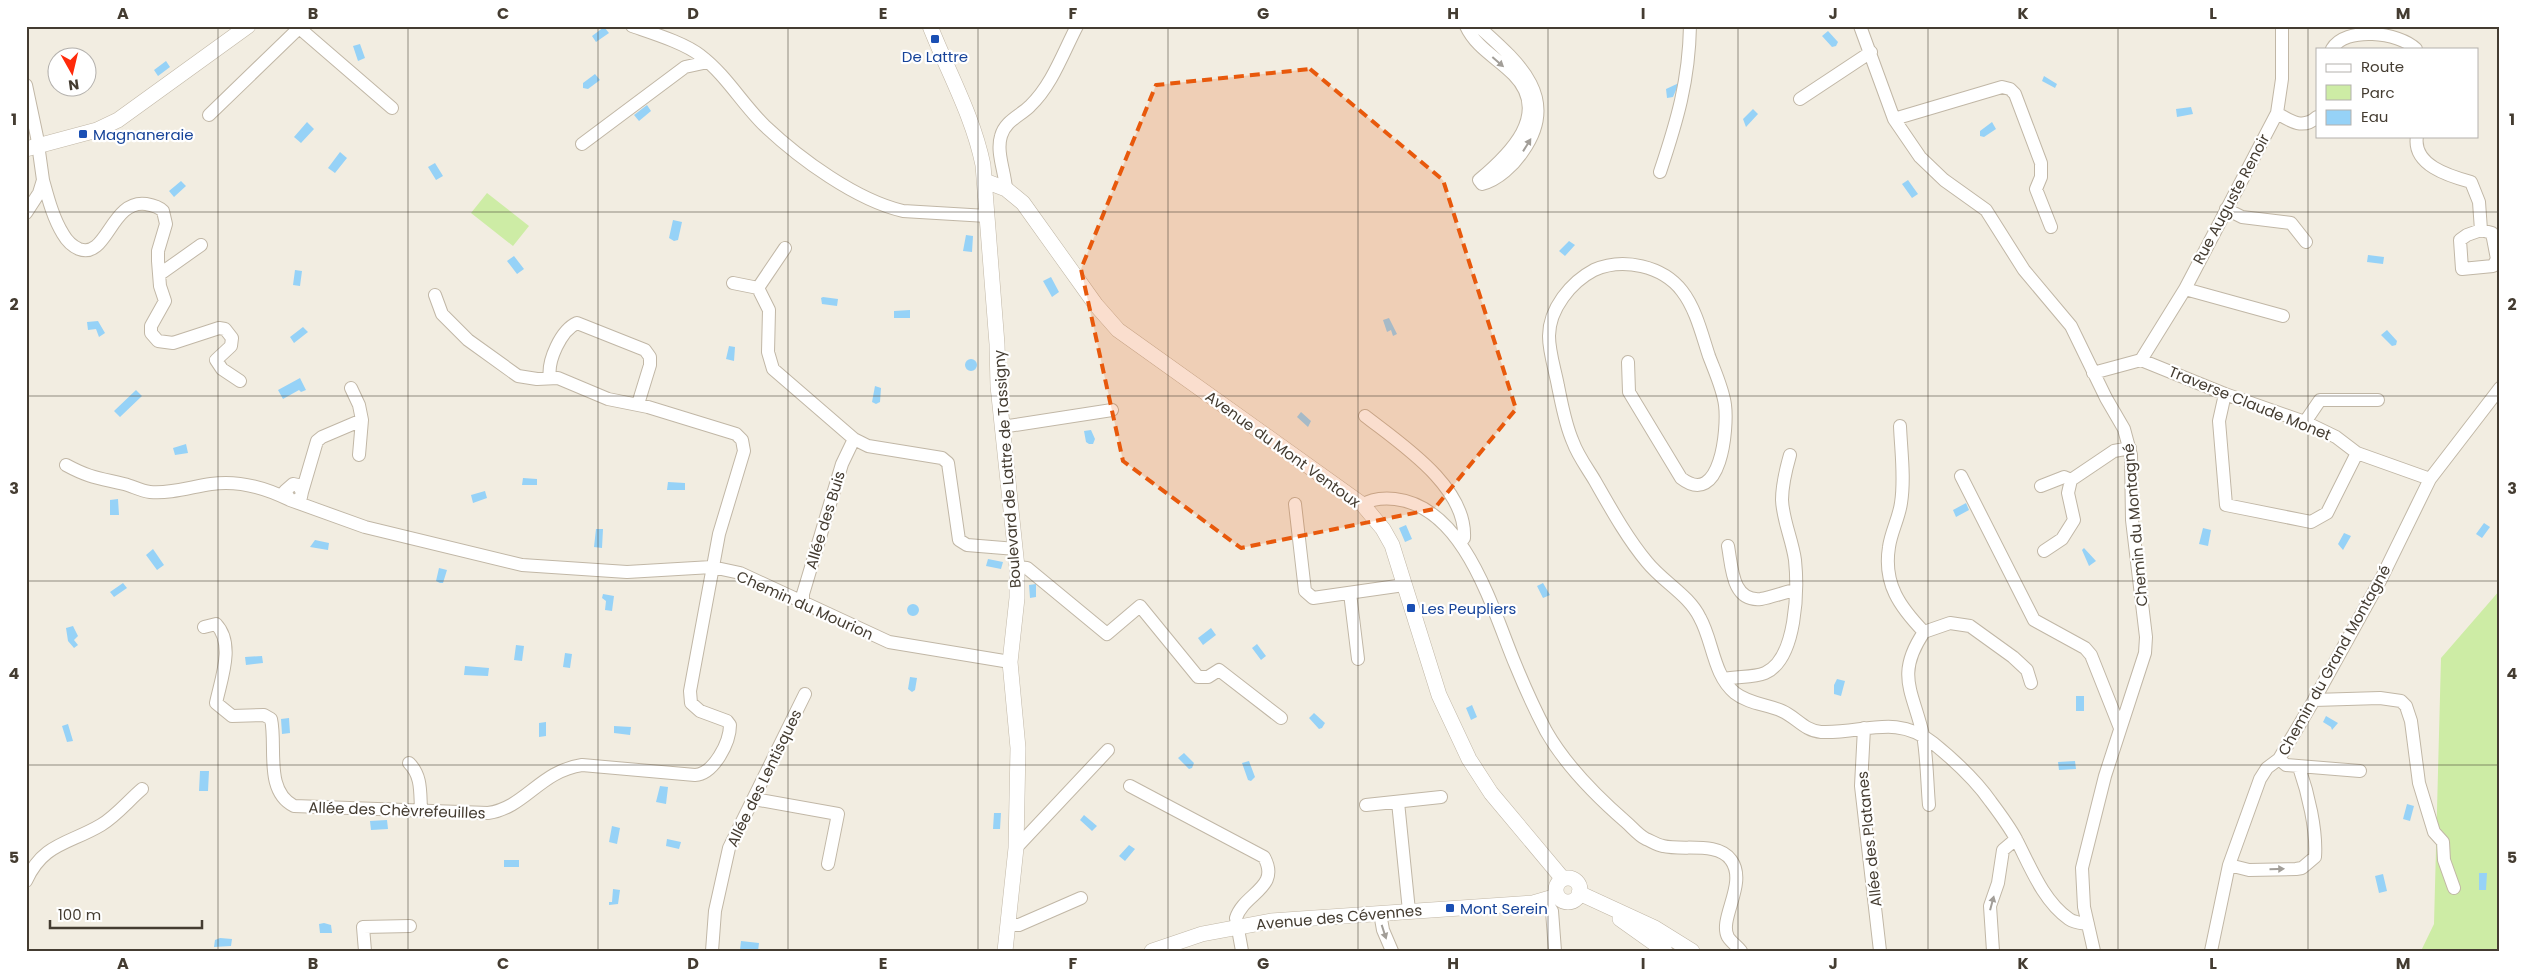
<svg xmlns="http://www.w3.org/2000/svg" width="2526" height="977" font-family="Poppins,sans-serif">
  <rect width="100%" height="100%" fill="#f2ede1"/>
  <!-- green -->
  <path fill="#cdeca5" d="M487,193L529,226L513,246L471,213Z
    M2500,590V951H2421L2434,924L2441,658Z"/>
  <!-- water -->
  <path fill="#96d2f7" d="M604,27L609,33L596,42L592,36Z
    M1828,31L1838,42L1836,46L1832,47L1822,36Z
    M360,44L365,58L358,61L353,46Z
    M166,61L170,67L158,76L154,70Z
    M595,74L600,80L588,89L583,88V83Z
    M2044,76L2057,84L2055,88L2042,81Z
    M1679,83L1673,97L1667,98L1666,89Z
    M647,105L651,111L639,121L634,115Z
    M2191,107L2193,114L2177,117L2176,109Z
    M1753,109L1758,114L1746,127L1743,119Z
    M307,122L314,129L301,143L294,137Z
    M1992,122L1996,129L1984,137L1980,136V131Z
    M340,152L347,158L335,173L328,168Z
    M435,163L443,176L436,180L428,167Z
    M1908,180L1918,194L1912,198L1902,184Z
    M181,181L186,186L174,197L169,191Z
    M673,220L682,222L678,240L674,241L669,238Z
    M966,235L973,236L972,252L963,251Z
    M1569,241L1575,245L1565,256L1559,251Z
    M2368,255L2384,257L2383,264L2367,262Z
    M514,256L524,269L517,274L507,261Z
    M295,270L302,271L300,286L293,285Z
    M1051,277L1059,292L1052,297L1043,281Z
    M823,297L838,299L837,306L822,304L821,298Z
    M910,310V318H894V311Z
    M1389,318L1397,334L1393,336L1391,330L1387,332L1383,320Z
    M98,321L105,333L99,337L96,329L88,330L87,322Z
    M303,327L308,332L294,343L290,337Z
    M2387,330L2397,341L2396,345L2392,346L2381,335Z
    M729,346L735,347L734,361L726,359Z
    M965 365a6 6 0 1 1 12 0a6 6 0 1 1-12 0Z
    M300,378L306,390L301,392L299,390L283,399L278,390Z
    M875,386L881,388L880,402L876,404L872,402Z
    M136,390L142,396L120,417L114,411Z
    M1301,412L1311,421L1308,427L1297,417Z
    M1091,430L1095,439L1093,444H1089L1086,442L1084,431Z
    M186,444L188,453L175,455L173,448Z
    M523,478L537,479V485H522Z
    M668,482L685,483V490H667Z
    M485,491L487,498L473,503L471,495Z
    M118,499L119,515H110V500Z
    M1966,503L1969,510L1956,517L1953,510Z
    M2484,523L2490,527L2482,538L2476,534Z
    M1406,525L1412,539L1405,542L1399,528Z
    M2203,528L2211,530L2208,546L2199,544Z
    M596,529H603L602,548L594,547Z
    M2344,533L2351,536L2343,550L2338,544Z
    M315,540L329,543L328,550L310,547Z
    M2084,548L2096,561L2089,566L2082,550Z
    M153,549L164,565L157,570L146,555Z
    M988,559L1003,562L1001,569L986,566Z
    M439,568L447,570L443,583H440L436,581Z
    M123,583L127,588L114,597L110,592Z
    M1543,583L1550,595L1543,598L1537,586Z
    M1036,584V597L1030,598L1029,585Z
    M603,594L614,596L612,611L605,610L606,601L602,598Z
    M907 610a6 6 0 1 1 12 0a6 6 0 1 1-12 0Z
    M73,626L78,636L74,640L78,645L74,648L68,641L66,628Z
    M1211,628L1216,635L1203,645L1198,638Z
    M1257,644L1266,656L1261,660L1252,648Z
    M516,645L524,646L522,661L514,660Z
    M565,653L572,654L570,668L563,667Z
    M262,656L263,663L246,665L245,657Z
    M465,666L489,668L488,676L464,675Z
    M910,677L917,678L915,690L912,692L908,689Z
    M1837,679L1845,681L1841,696L1834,694V685Z
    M2076,696H2084V711H2076Z
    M1472,705L1477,717L1471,720L1466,708Z
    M1314,713L1325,723L1322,728L1319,729L1309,718Z
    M2326,716L2338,723L2332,730L2331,727L2323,722Z
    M289,718L290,733L282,734L281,719Z
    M546,722V736L539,737V723Z
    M68,724L73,741L67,742L62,726Z
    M614,726L631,727L630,735L614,733Z
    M1184,753L1194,763L1192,768L1189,769L1178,758Z
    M1249,761L1255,777L1251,781L1248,780L1242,763Z
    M2075,761L2076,769L2059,770L2058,762Z
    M200,771H209L208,791H199Z
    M660,786L668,787L666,804L656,802Z
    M2407,804L2414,806L2410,821L2403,819Z
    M994,813H1001L1000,829H993Z
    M1084,815L1097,826L1092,831L1080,820Z
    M387,820L388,829L371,830L370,821Z
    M612,826L620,828L617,844L609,842Z
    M667,839L681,842L679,849L666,846Z
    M1129,845L1135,849L1125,861L1119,856Z
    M504,860H519V867H504Z
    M2479,873H2487L2486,890H2479Z
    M2383,874L2387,891L2379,893L2375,876Z
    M613,889L620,890L618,904L609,905V902H612Z
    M324,923L331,925L332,933H320L319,924Z
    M220,938L232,939L231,946L214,947L215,940Z
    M741,941L759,943L758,951L740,950Z"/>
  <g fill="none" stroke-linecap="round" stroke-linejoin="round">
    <!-- minor casing -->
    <g stroke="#c1b7a6" stroke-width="14">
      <path id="minor" d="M297,26L392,108
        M632,26C652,33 685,43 701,56C726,75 743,105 765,126C800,159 856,200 903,211L987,216
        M1466,26C1476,48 1499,59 1514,75C1552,114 1509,155 1479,180L1482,184C1498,180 1514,165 1523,151C1561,97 1517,61 1478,26
        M1860,26L1894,119L1920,157L1944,180L1986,210L2024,270L2071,326L2106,398L2124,429L2131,455L2132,520L2146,637L2145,653L2105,776L2082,868L2084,907L2094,951
        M2332,49C2345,26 2399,32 2416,49
        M26,85L37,137L43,180L39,193L26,213
        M1800,99L1871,52
        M2277,113C2290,121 2303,130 2317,117
        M209,115L299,28
        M1894,119L2002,87L2010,89L2015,94L2041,163V177L2036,189L2051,227
        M2417,136C2412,165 2449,176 2471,182L2479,202L2481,230
        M582,144L685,67L708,62
        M1660,172C1677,121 1689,81 1690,26
        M43,180C48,198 53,218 63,234C67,241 72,246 79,249C107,260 111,199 146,204C152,205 159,207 163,211L166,224L158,251V261L160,286L165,301L151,326V333L158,341L173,343L219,328L225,329L232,338L231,346L216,360L222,369L240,381
        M1006,189C1005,172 996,152 1001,136C1005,121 1020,116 1030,106C1052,85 1063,53 1077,26
        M2226,209L2242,217L2291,223L2306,242
        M2481,230L2492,233L2497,259L2493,266L2462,269L2460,240L2467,235Z
        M785,248L758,288L769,310L768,352L773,369L854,439L868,446L942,458L948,463L959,540L967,545L1016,549
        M160,274L201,245
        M733,283L758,288
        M2185,289L2283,316
        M2141,360L2185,289L2277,113L2282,79V26
        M1628,362L1629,392L1681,478C1721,509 1728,428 1725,405C1723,389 1715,372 1709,356C1702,335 1696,309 1682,291C1663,266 1623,257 1594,270C1571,282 1549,309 1549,336C1549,352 1555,370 1558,386C1562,405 1565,424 1573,442C1578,456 1588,469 1595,481C1611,509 1627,538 1647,562C1663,582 1689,595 1700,618C1713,641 1713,675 1735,693C1749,704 1766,704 1782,711C1796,717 1805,731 1821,732C1863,734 1896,713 1933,743C1954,760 1975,779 1991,802C2000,814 2009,826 2016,839C2030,866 2043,901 2069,919C2075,923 2081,923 2088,924
        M2093,373L2141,360L2225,394L2305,422L2336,437L2357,453L2430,479
        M550,378C547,361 561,330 577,323L645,350L650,357V365L638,404
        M351,388L359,405L362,420
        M2225,394L2219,421L2226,505L2311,522L2327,513L2357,453
        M1365,416C1401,444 1467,487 1464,538L1460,543
        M2305,422L2320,400H2378
        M1900,426C1901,451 1905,478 1901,503C1899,518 1891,532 1889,547C1883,584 1900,607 1924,632C1895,675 1913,691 1923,735C1927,757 1927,782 1929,805
        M1002,427L1112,410
        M66,465C90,478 99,478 124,484C133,486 140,491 150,492C170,494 191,487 211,484C238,480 266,488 290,500
        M1961,476L2034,620L2085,648L2091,655L2120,728
        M2041,486L2064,477L2071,480
        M302,492L317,441L322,437L362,420L359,455
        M295,501L301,497L302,492L298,485L293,484L285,491L290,500L365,527L522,565L627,572L712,567L740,573L889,642L1010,662
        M1295,504L1305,591L1313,598L1404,585
        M1363,505C1372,498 1384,498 1395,499C1466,507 1493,612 1516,666C1525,688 1535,710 1546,731C1566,766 1596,796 1626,822C1632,827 1638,835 1646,839C1651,841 1657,845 1663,846C1683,851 1718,841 1731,860C1748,883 1718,919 1728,937C1731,942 1737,946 1741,951
        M1728,546C1732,568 1732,602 1761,599C1773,597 1784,592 1796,590
        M2044,551L2062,539L2074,520L2068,493L2071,480L2114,451L2130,448
        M1017,567L1027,568L1107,634L1140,606L1198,677H1208L1219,670L1281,718
        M1350,593L1358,659
        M803,603V594L842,464L854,439
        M204,627L216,624C235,644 221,679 216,703L232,716L264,715L271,719C277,746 264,791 294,806L488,813C525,808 540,771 582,765L695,775C714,774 730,742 730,725L727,721L700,711L691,703L690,691L719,534L744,451L742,440L736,434L648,407L608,399L558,378L537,379L518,376L468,340L442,314L435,295
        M1924,632L1950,623L1970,626L2013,657L2027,670L2031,683
        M1724,679C1737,676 1753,678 1765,673C1797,659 1798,589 1795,560C1792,539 1783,521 1782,500C1782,485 1786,469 1790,455
        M2314,700L2380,698L2401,701L2406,706L2411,721L2419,783L2434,832L2443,842L2444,860L2454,888
        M1864,728L1861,786L1880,951
        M2279,759L2286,765L2360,771
        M409,763C422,776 420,792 421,810
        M1130,786L1264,857C1281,888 1244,893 1236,918L1242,951
        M754,799L838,814L828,864
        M1398,802L1409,911
        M1366,805L1441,797
        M1016,848L1108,750
        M2229,865L2249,870L2296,869L2302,868L2315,857C2317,830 2308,793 2299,767
        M26,881C43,843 69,844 101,825C116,816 129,800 142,789
        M1546,901L1552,911L1555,951
        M1380,913L1383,930L1392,951
        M1008,925H1019L1081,898
        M365,951L363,927L410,926
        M712,951L715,911L729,848L805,694
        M1993,951L1990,906L1998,883L2003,850L2016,839
        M2211,951L2229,865L2260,779L2267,768L2279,759L2314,700L2381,579L2430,479L2500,388"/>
    </g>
    <!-- tertiary casing -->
    <g stroke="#c1b7a6" stroke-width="16">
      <path id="tertiary" d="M930,26C948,72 973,116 983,165L997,344L998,386L1017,567V598L1010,662L1018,748L1016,848L1005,951
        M26,149L97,130L118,120L248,26
        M985,181L1006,189L1023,203L1096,305L1118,330L1363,505L1383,529L1392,545L1439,695L1469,759L1491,793L1563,879
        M1556 890a12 12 0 1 1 24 0a12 12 0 1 1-24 0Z
        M1579,893L1655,928L1692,951
        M1620,919L1665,951
        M1152,951L1202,934L1271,921L1533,903L1557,896"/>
    </g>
    <!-- minor -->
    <use href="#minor" stroke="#fff" stroke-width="12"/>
    <!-- tertiary -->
    <use href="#tertiary" stroke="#fff" stroke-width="15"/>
  </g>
  <!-- one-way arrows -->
  <defs><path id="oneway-solid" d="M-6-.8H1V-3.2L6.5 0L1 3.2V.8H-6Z" transform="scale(1.25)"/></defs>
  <g fill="#a29e98">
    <use href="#oneway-solid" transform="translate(1498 62) rotate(41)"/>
    <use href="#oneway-solid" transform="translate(1527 145) rotate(-58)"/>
    <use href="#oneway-solid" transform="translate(2277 869) rotate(-1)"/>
    <use href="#oneway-solid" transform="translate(1992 903) rotate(-75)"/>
    <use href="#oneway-solid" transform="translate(1384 932) rotate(72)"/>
  </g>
  <!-- marked area -->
  <path fill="#e8590c" fill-opacity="0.2" stroke="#e8590c" stroke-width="4" stroke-dasharray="10 6" stroke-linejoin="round" d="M1310,69L1443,180L1516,409L1434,509L1241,548L1123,461L1081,269L1156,85Z"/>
  <!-- grid -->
  <path fill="none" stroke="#443c31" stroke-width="1" stroke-opacity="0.55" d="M218,26V951M408,26V951M598,26V951M788,26V951M978,26V951M1168,26V951M1358,26V951M1548,26V951M1738,26V951M1928,26V951M2118,26V951M2308,26V951M26,212H2500M26,396H2500M26,581H2500M26,765H2500"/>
  <!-- markers -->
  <g fill="#1a4fb4" stroke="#fff" stroke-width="2">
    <rect x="930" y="34" width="10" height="10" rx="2.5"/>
    <rect x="78" y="129" width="10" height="10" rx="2.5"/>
    <rect x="1406" y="603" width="10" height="10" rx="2.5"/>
    <rect x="1445" y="903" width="10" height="10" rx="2.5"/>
  </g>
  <g text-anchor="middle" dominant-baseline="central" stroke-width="4.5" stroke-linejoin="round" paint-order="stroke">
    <!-- transit labels -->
    <g font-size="15" fill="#164399" stroke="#fff" text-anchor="start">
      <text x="935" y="56" text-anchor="middle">De Lattre</text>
      <text x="93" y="134">Magnaneraie</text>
      <text x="1421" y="608">Les Peupliers</text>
      <text x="1460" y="908">Mont Serein</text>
    </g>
    <!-- street labels -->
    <g font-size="15" fill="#443c31" stroke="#fff">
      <text transform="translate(2231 199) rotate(-62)">Rue Auguste Renoir</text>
      <text transform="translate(2250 403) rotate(22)">Traverse Claude Monet</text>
      <text transform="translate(1283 449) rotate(36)">Avenue du Mont Ventoux</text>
      <text transform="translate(1007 469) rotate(-94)">Boulevard de Lattre de Tassigny</text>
      <text transform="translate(825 520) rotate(-73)">Allée des Buis</text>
      <text transform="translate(2135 525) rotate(-95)">Chemin du Montagné</text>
      <text transform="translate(805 605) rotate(24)">Chemin du Mourion</text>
      <text transform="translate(2334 660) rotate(-61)">Chemin du Grand Montagné</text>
      <text transform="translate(764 778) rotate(-64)">Allée des Lentisques</text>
      <text transform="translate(397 810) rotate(2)">Allée des Chèvrefeuilles</text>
      <text transform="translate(1869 839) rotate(-96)">Allée des Platanes</text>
      <text transform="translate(1339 917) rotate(-5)">Avenue des Cévennes</text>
    </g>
  </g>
  <!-- border -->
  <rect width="2526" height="977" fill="none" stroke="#ffffff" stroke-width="55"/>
  <!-- legend -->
  <rect x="2316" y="48" width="162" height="90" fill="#ffffff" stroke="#b4b1ad"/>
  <rect x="2326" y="64" width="25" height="8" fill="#ffffff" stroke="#b4b1ad"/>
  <text x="2361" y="72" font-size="15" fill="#443c31">Route</text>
  <rect x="2326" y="85" width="25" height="15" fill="#cdeca5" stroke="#b4b1ad"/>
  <text x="2361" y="98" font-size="15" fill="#443c31">Parc</text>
  <rect x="2326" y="110" width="25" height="15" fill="#96d2f7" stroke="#b4b1ad"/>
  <text x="2361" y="122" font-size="15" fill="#443c31">Eau</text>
  <!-- north arrow -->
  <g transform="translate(72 72) rotate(172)"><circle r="24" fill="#ffffff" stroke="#b4b1ad"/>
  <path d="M0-4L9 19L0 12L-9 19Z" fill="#ff2a0b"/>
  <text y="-8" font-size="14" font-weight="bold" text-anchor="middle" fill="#443c31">N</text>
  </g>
  <!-- scale -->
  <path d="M50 920v8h152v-8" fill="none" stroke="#443c31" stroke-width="2.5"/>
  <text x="58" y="920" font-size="15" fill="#443c31" stroke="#ffffff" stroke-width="4" paint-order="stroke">100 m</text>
  <rect x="28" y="28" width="2470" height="922" fill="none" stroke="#443c31" stroke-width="2"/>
  <g font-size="16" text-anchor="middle" font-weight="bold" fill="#443c31">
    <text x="123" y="19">A</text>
    <text x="313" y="19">B</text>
    <text x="503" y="19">C</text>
    <text x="693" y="19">D</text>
    <text x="883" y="19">E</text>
    <text x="1073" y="19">F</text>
    <text x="1263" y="19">G</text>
    <text x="1453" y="19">H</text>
    <text x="1643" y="19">I</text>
    <text x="1833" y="19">J</text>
    <text x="2023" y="19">K</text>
    <text x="2213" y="19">L</text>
    <text x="2403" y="19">M</text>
    <text x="14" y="125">1</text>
    <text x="2512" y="125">1</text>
    <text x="14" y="310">2</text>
    <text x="2512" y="310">2</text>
    <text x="14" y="494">3</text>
    <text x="2512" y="494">3</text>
    <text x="14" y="679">4</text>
    <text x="2512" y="679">4</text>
    <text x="14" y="863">5</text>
    <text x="2512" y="863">5</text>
    <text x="123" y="969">A</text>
    <text x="313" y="969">B</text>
    <text x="503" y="969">C</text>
    <text x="693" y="969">D</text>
    <text x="883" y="969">E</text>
    <text x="1073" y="969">F</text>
    <text x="1263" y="969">G</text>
    <text x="1453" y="969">H</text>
    <text x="1643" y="969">I</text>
    <text x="1833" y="969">J</text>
    <text x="2023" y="969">K</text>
    <text x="2213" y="969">L</text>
    <text x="2403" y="969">M</text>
  </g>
</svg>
